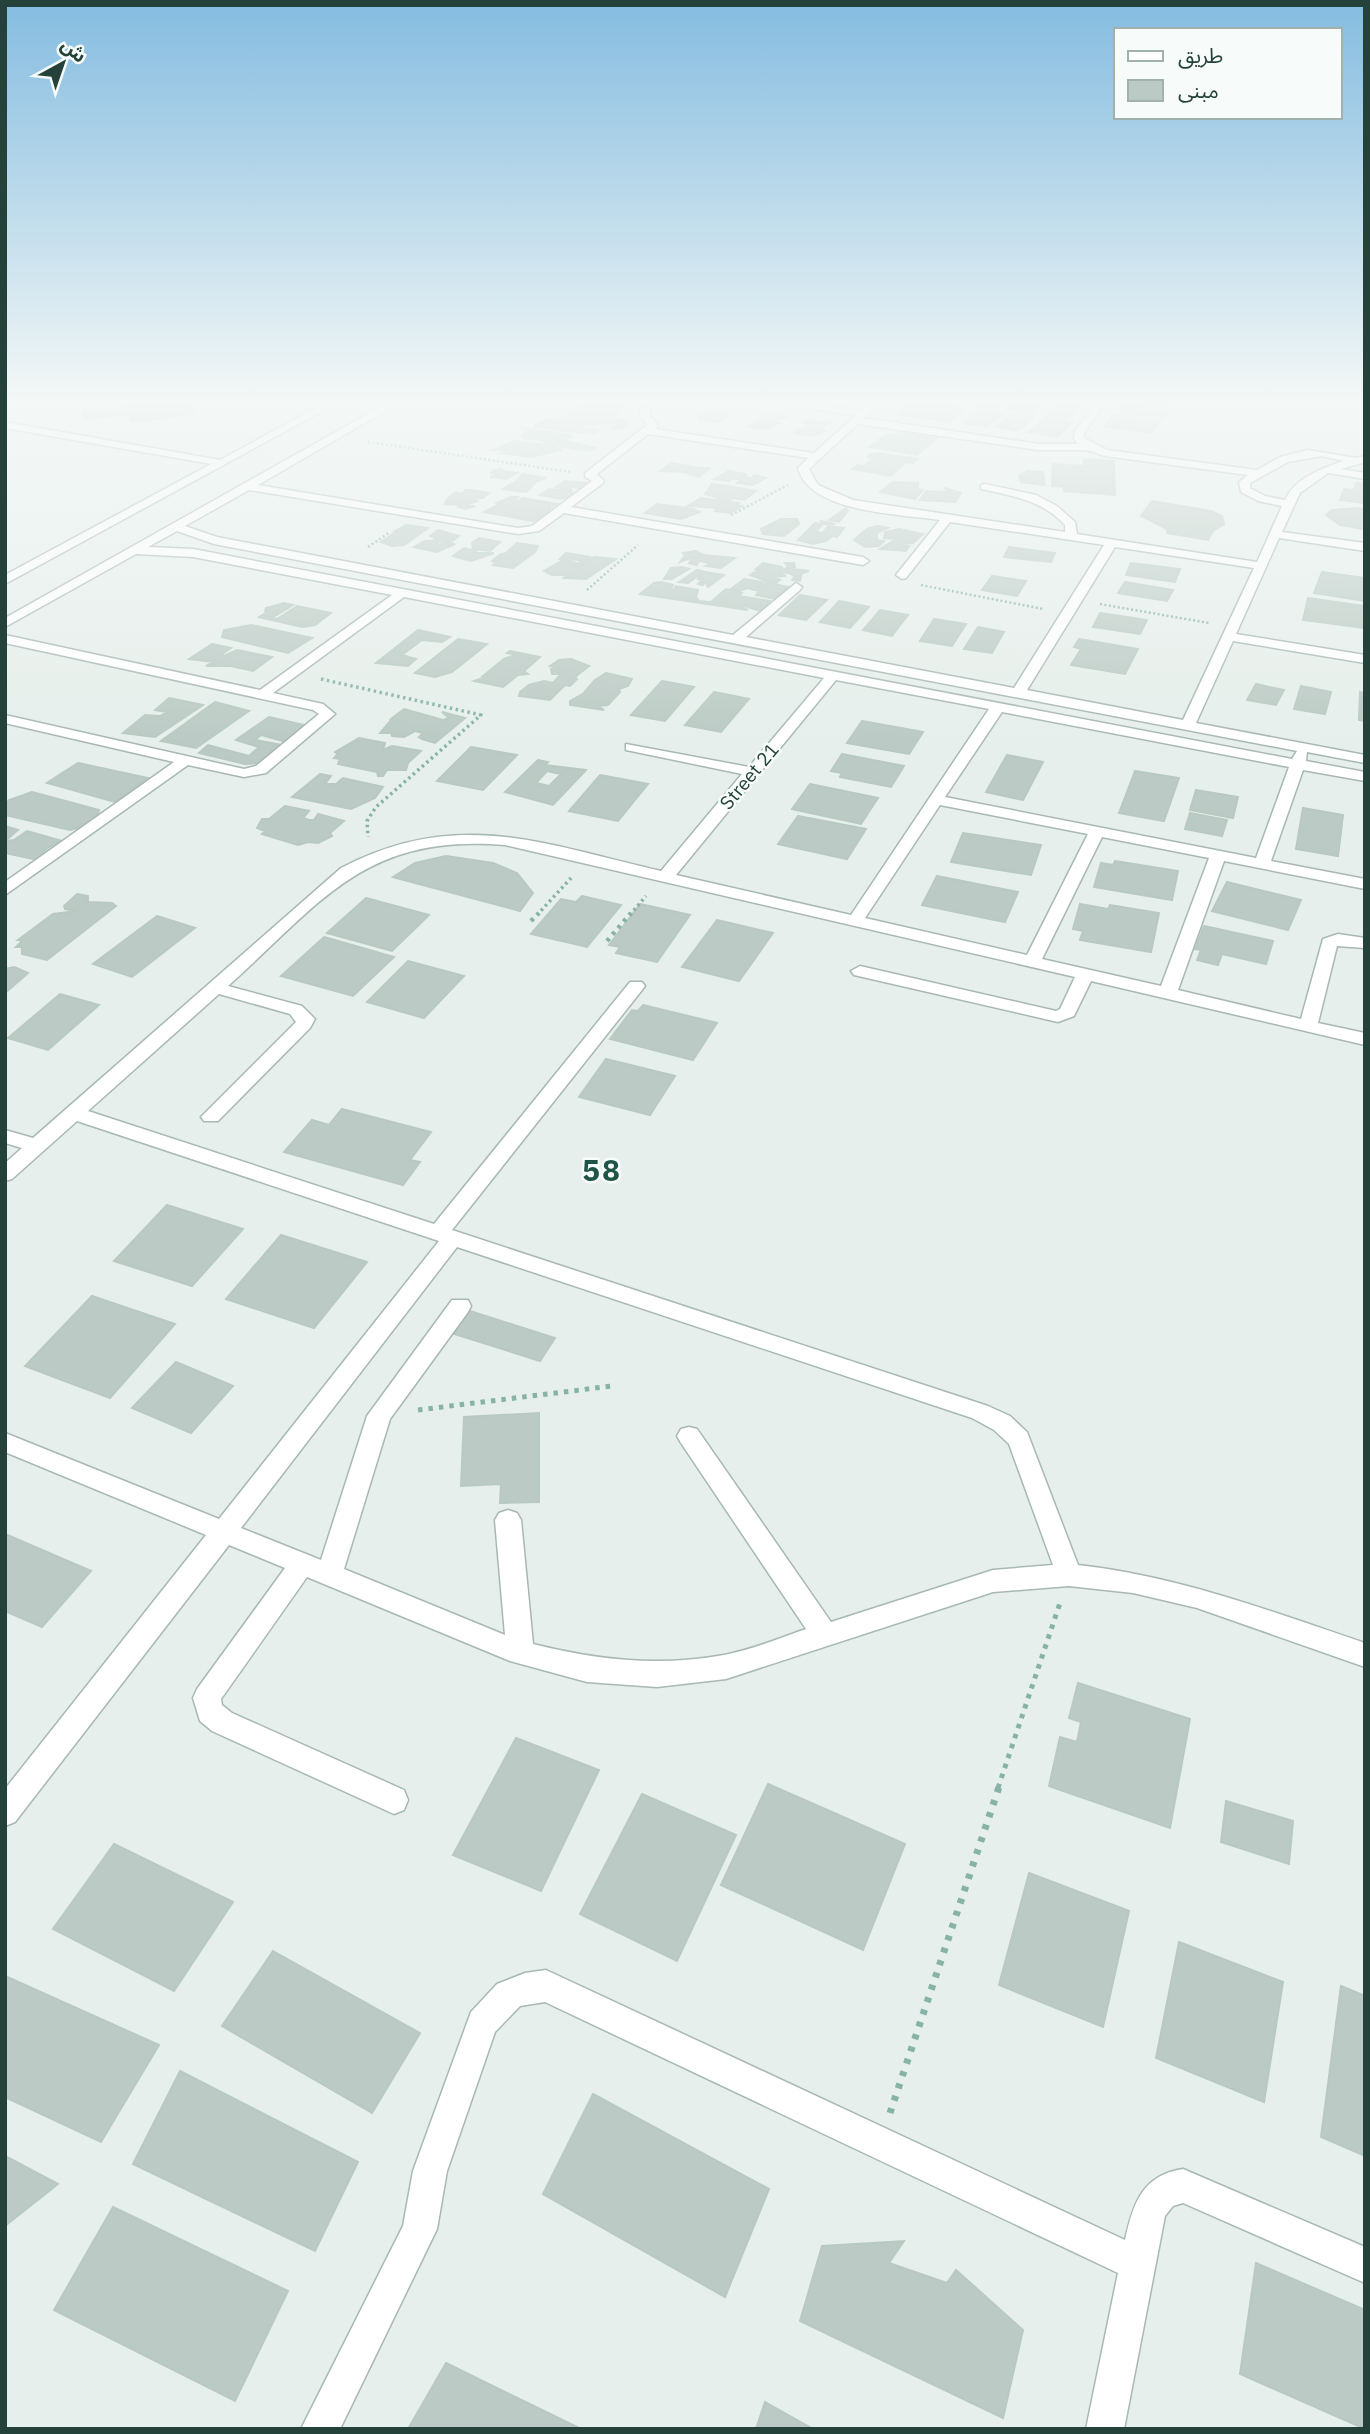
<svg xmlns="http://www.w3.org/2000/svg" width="1370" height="2434" font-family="'IBM Plex Sans','Noto Sans Arabic',sans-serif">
  <rect width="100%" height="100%" fill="#e6efeb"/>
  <!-- building -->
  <path fill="#bbcac4" stroke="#b8c9c2" stroke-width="2" fill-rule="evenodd" d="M159,402H192H189L194,414L132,422L128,415L85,419L82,411L125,410L124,406Z
    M586,402H594L590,405L612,402L626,405L617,411L616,417L597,416L591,414L597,411L571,408L580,407Z
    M912,402H915L966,408L949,422L896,414Z
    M973,402H1002L996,409L969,405Z
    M1015,402H1043L1033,414L1006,410Z
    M1132,402H1175L1177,403L1170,407Z
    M1059,404L1081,406L1068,419L1045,417Z
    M1127,404L1167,410L1169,412H1163L1166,416L1158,419L1121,413L1122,406Z
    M717,407L737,410L727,414L728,416L720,422L700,420L698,417L715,410L725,411L713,409Z
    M582,409L590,416L586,419L600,418L606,423L592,425L560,419Z
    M982,410L1003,414L986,427L964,423Z
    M765,413H777L787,417L768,421L779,423L766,429L749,427L756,421H764L759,418Z
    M1011,414L1033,418L1018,431L997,427Z
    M1114,415L1159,422L1150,433L1104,426Z
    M549,418L555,420L548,425L563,420L586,425L581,428L599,430L590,434L575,432L577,428L571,432L537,427L542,424L534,426Z
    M600,418H612L629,421L626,426L620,429L611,428L623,424L606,423Z
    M807,419L819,422H830L821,428L825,431L813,436L795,433L800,428L811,427L803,423Z
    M1046,419L1072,423L1057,437L1028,432Z
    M521,428L570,435L572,437L563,440L595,448L589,451L554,445L542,441L546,440L530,439L536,435L534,434L525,439L521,435L533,430Z
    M900,432L937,438L917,455L870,447L887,434L896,435Z
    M516,441L529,443L520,446L523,447L532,443L550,445L561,450L531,457L501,453L506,450H491L507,447L501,446Z
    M879,453L918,459L913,463L906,462L891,476L852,469L858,465L864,466L873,458L867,457L870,454Z
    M1084,459L1114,461L1115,495L1064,491V487L1052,486L1053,464L1084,466Z
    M671,463L700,468H710L699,477L684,472L660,471Z
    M499,468L504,471L517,473L506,479L490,477L501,475L491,473L493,470H501Z
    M729,471L745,474L740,478H743L746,476L750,479L755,475L766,478L753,485L737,483L740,480L733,478L729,481L714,479Z
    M1027,471L1043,472L1045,485L1021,482L1019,476Z
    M523,474L546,478L537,481L526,492L503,489L512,483H522L516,481Z
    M565,481L588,483L589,484L578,488L566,485L571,489H568L556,487Z
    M893,482L918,483V489L923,490L915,499L880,492Z
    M1356,483L1365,484V503L1340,500L1344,489L1354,490Z
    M712,484L740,488L756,491L744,500L732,498L729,501L705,494Z
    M945,488L961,493L955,502L920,500L926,491L947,492Z
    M549,489L572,491L573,495L561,499L540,495Z
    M465,490H472L489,493L483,498H471L477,501L462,506H475L465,509L458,507L460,505L445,504L447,500H454L448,498L456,492L463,494Z
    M511,497H518L514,501L516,502L523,498L557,504L549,509L550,513L533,521L484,512L498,505H506L497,503Z
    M701,498L739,503L737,505L742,506L730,513L715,511L717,508L688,506Z
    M1152,501L1211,511L1222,516L1224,524L1213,531L1208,540L1167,533V529L1141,516Z
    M657,504L693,509L700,512L681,519L645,513Z
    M846,508L848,511L839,522L829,520Z
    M1356,508L1365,509V529L1340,525L1326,515L1332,510Z
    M781,519H797L799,524L784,536L763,534L761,529Z
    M821,521L835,524H823L816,531L831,537L826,541L813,544L798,540L815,523L822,524Z
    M406,525L428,528L404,545L392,546L381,542L394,533H405L395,531Z
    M828,526L844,528L837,537L822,534Z
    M877,526L888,528L877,533V540L884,541L879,546L865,547L854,540L867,529Z
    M899,529L923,534L913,543L902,544L909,546L906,551L880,549L896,539L884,538L885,532Z
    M438,530L459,536L451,542L438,541V545L443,543L455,544L437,552L414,547L425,541H432L436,538L430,536Z
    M479,538L500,542L490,551L473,549L472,543Z
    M517,543L538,546L535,552L513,568L493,565L496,562L492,561L501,554L513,552L508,551Z
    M1009,547L1055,553L1051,562L1004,557Z
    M464,548L476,551L474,553H494L471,561L453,556Z
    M696,551L703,555L735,558L721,568L706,566L711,564L701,561L704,560L700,558L697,565L689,563L693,557L680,562L685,556L683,553Z
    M566,553L590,557L583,564L578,560L560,559Z
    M594,557L616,559L586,579L564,578Z
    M563,560L581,564L568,575H552L544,571Z
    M763,563L782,567L783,570L788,567L785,563H794L795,567H791L793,569L809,571L802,573L800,581L792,580L795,576L789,573L756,569Z
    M1131,563L1180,569L1175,582L1126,575Z
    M681,567L689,569L672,579H664L671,568Z
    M697,570L705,572L724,575L708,587L705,581L703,585L698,584L702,580L698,579L702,573L688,583L679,582Z
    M758,570H770L769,573L777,572L786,576L772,577L780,580L774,584L750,575Z
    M1322,572L1365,578V601L1314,593Z
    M992,576L1026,581L1017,596L982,590Z
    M744,579L763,582L758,588L767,582L788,587L775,599L756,595L759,591L747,588L740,591L731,589Z
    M661,582L673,585L671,589L674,590L676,586L698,590L696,597L699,601L737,605L748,610L640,594L654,583Z
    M1125,582L1173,590L1167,601L1118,593Z
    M726,589L742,593L739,596L770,601L760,611L739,604L711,602Z
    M800,595L827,600L806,620L779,615Z
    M1308,598L1365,606V628L1303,620Z
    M839,601L869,607L850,628L820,622Z
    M284,603L293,605L272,618L277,619L297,606L331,613L315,625L302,627L259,617L269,611H265L266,608Z
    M880,610L908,615L892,636L863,630Z
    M1100,613L1147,620L1140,634L1093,627Z
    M934,619L966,624L952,646L920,641Z
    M251,625L312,638L288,653L222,637L224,630Z
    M978,627L1004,632L992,653L964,649Z
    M418,630L450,637L442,642L422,640L402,655L416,659L408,666L376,663Z
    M458,639L487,644L452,672L435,677L415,673Z
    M1079,639L1138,649L1125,674L1071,665L1081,649L1074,647Z
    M212,644L231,648L222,654L224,656L237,650L272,657L253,671L231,666H206L214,662L189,659Z
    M510,651L540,657L524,671L528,674L518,675L503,687L474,681L489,676H483L504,659L512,656L531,658L507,653Z
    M571,659L589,666L575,677L577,679L570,686L565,685L550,700L519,696L520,692L529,685L544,681L553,683L561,674H552L551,669H562L550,666L559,660Z
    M606,673L632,679L628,686L619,689L620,692L608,705L598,706L604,710L570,705V701L583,694L594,681L608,683L595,680Z
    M662,681L694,687L665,721L631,715Z
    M1256,684L1284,690L1276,705L1247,700Z
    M1301,686L1331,692L1325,714L1294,709Z
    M714,692L749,699L721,732L685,725Z
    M1360,692L1365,693V721L1359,720Z
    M169,698L203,705L155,737L123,733L145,715L160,716L167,712L155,710Z
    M215,702L249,711L196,748L161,741Z
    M404,709L443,720L449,718L442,712L465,718L435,743L422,739L419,737L423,733L415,731L404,737L392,736L391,733H380L391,720L407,722L391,719Z
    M269,717L308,726L286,742L261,735L255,740L283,745L259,763L245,764L199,753L208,745L249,756L259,747L236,740Z
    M862,721L923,732L909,754L847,743Z
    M359,738L385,743L383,750L392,746L421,751L408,763L406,770H387L383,776H378L377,772L338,764L340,759L334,758L338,754L335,752Z
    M471,747L517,755L483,790L437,781Z
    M842,754L904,766L891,787L840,777L842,773L831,771Z
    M1007,755L1043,762L1023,800L986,792Z
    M538,760L548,762L545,765L586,770L553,805L505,792ZM547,771L561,774L549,786L536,783Z
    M78,763L148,778L115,802L47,783Z
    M1135,771L1179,778L1164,821L1119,813Z
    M320,774L331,776L325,784H336L343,778L383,787L375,798L351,809L292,797Z
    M600,775L648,784L618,821L569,811Z
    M810,784L878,798L861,824L792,809Z
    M1196,790L1238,797L1233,818L1190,810Z
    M32,792L99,810L96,824L70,830L5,815V805L9,800Z
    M285,806L309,811L303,818L309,820H314L318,814L344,821L330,833L332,836L318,843L308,842L298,845L262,834L265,831L257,828L262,819H269Z
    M1303,808L1343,815L1338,856L1296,849Z
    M1190,813L1227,820L1222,836L1185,829Z
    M798,816L866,829L847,859L778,844Z
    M5,826L18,830L5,841L14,840L27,831L62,841L49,847L43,852L46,856L38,860L5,853Z
    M963,833L1041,845L1031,875L951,862Z
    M446,856L493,863L517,873L533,893L520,911L393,877L415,863Z
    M1115,861L1178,871L1172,900L1094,887L1101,863L1113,865Z
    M937,876L1018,892L1005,922L922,905Z
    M1227,882L1301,900L1288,930L1212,911Z
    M77,894L88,896V902L112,903L116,906L47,960L22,954V947H16L23,940H18L53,914L77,911L65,909L64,906Z
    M582,896L621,905L587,947L531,934L561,899L576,902Z
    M366,898L429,915L392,951L327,933Z
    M640,904L690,915L657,962L616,953L620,947L609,945Z
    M1080,904L1108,909L1110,905L1159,913L1151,952L1080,940L1083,931L1073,929Z
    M157,916L195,928L132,977L93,964Z
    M717,920L773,933L739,981L682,967Z
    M1204,926L1273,941L1266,964L1222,954L1218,965L1197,960L1201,950L1195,949Z
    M324,937L394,957L353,996L281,976Z
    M408,961L464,976L424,1018L367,1002Z
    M14,967L28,973L5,993V969Z
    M60,994L99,1005L48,1050L8,1038Z
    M643,1005L717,1023L693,1060L610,1039L632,1010L638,1011Z
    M606,1059L675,1076L650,1115L579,1097Z
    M342,1109L431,1132L410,1160L420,1162L403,1185L284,1152L312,1120L329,1125Z
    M167,1205L243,1229L192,1286L114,1261Z
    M281,1235L367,1262L314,1328L226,1299Z
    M92,1296L175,1324L110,1398L25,1366Z
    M467,1310L555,1338L540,1361L451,1333Z
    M176,1362L233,1386L191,1433L132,1408Z
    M539,1413V1502L500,1503L501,1484L461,1486L464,1417Z
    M5,1534L91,1571L42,1627L5,1611Z
    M1078,1683L1190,1719L1170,1828L1049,1786L1060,1737L1077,1742L1081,1722L1069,1718Z
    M516,1738L599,1770L541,1891L453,1855Z
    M768,1784L905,1844L863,1950L721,1885Z
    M642,1794L736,1835L677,1961L580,1914Z
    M1226,1801L1293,1821L1289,1864L1221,1842Z
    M114,1844L233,1902L174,1991L53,1929Z
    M1029,1873L1129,1911L1103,2027L999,1985Z
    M1179,1942L1283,1982L1264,2102L1156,2058Z
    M273,1951L420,2033L372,2113L222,2026Z
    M5,1976L159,2045L101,2142L5,2097Z
    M1341,1986L1365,1996V2156L1321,2137Z
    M180,2071L358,2162L315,2251L133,2164Z
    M593,2094L769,2189L725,2297L543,2194Z
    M5,2156L58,2184L5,2226Z
    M113,2207L288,2291L235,2401L54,2310Z
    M904,2241L889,2263L947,2283L956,2270L1023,2330L1003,2418L800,2321L822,2246Z
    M1256,2263L1365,2310V2429L1240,2374Z
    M446,2363L581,2429H408Z
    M765,2402L813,2429H756Z"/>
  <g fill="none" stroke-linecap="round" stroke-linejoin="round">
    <!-- minor casing -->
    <g stroke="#a8b8b2" stroke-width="3">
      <path id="minor" d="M327,402H339L5,584V575L211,464L5,428V422L220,460Z
        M389,402H401L258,485L518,528L532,526L592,481L585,477V473L647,425L639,414L641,407L650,409L649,414L658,426L655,429L814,453L856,415L782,405L777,402L861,410L871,402H881L864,418L1039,444H1078L1074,439L1075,431L1097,402H1107L1085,431L1084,438L1107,450L1257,470L1280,457L1308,450L1356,458L1365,456V462L1341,469L1365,473V479L1328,473L1300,493L1282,532L1365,543V551L1279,538L1236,634L1365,655V663L1233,641L1196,723L1365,755V763L1307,752L1306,761L1365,772V781L1303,770L1271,861L1365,879V889L1224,861L1178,990L1301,1019L1323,939L1338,934L1365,938V948L1337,946L1318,1023L1365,1033V1045L1091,981L1074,1016L1058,1022L854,975L851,971L860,966L1056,1011L1060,1009L1075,977L505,845C364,834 324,900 228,986L302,1006L315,1019L310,1028L218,1121H204L201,1117L296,1022L290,1014L219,994L88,1111L434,1224L630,982H642L645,986L642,990L452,1230L988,1406L1010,1416L1027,1432L1078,1565C1178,1576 1270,1611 1365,1643V1667L1197,1608L1133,1593L1069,1586L993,1592L726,1679L657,1687L587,1682L510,1661L307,1577L226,1692L221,1699L222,1705L232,1713L404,1790L408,1800L404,1810L394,1814L212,1731L200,1721L193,1698L197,1689L285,1568L229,1545L15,1822L5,1826V1789L206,1535L5,1452V1433L219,1519L439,1241L77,1121L12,1179L5,1181V1163L22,1148L5,1143V1130L33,1138L341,868C457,807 543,844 661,871L742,774L626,750V744L749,767L824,678L404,597L273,693L323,704L335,714L266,773L244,777L188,765L5,895V882L174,762L5,723V715L244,769L256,766L319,714L313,710L5,643V635L260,690L392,595L193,557L136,554L5,627V618ZM858,424L1039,450H1087L1105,456L1248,475L1239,482L1241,492L1258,501L1282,506L1257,562L1077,534L1075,522L1057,506L1036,495L985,484L981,485V489C1013,496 1042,500 1065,525V532L853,500L818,485L809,469ZM648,434L808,458L798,468C809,513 901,514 940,520L896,575L902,579L906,578L950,522L1104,545L1014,688L746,637L800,590L802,587L796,583L733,635L217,537L185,526L249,490L518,534L539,531L564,513L863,565L869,561L863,557L571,507L603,483L604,481L597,474ZM1321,456L1344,461C1322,468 1295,478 1285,500L1265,496L1250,488V483L1288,462ZM177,531L214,544L1297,751L1292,759L193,549L148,547ZM1115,547L1254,568L1183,720L1027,690ZM836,680L989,709L851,915L676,875ZM1002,712L1289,767L1256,858L945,797ZM940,805L1088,834L1027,955L865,918ZM1102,837L1209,858L1161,986L1042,959ZM457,1247L972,1418L994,1430L1009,1444L1053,1565L993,1570L831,1622L697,1429L689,1427L681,1429L677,1436L681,1443L806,1629C780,1638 752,1650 724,1655C658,1667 597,1660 533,1644L521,1520L517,1513L508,1510L499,1513L495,1520L505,1635L344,1569L390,1419L468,1312L471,1306L468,1300H452L367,1416L321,1560L241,1528Z
        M546,1970L1125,2240C1133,2204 1142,2175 1183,2169L1365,2247V2283L1183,2203L1173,2206L1165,2216L1124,2429H1086L1118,2273L545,2002L520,2006L495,2032L447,2171L437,2229L340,2429H301L403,2226L413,2171L471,2012L497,1984L525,1973Z"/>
    </g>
    <!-- path-far4 -->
    <path stroke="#86b3a5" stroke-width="2.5" stroke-dasharray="2 2.5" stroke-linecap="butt" d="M368,442L571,472
      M731,515L788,485
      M368,547L390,532
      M921,585L1043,609
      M587,590L638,545
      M1100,604L1209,623"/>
    <!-- path-far3 -->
    <path stroke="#86b3a5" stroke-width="3.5" stroke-dasharray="2.5 3.5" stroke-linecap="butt" d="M321,679L481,715L376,807L367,821L368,837
      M537,915L571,878
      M630,915L646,896"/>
    <!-- path-far2 -->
    <path stroke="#86b3a5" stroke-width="4.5" stroke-dasharray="3.5 5" stroke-linecap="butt" d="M531,921L539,913
      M607,941L631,913"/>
    <!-- path-far1 -->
    <path stroke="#86b3a5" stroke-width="5" stroke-dasharray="4.5 6" stroke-linecap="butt" d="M418,1410L612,1386
      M998,1788L1060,1603"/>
    <!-- path -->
    <path stroke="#86b3a5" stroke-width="7" stroke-dasharray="5 8" stroke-linecap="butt" d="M890,2113L999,1787"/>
    <!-- minor -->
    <use href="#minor" fill="#fff" fill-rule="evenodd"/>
  </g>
  <!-- sky -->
  <linearGradient id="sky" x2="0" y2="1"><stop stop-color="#84bce0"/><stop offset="0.54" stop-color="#f4f8f6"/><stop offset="1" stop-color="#f4f8f6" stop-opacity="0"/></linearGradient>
  <rect width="1370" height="742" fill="url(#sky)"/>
  <g text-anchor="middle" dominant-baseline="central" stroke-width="5" stroke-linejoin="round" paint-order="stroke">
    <!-- far-street labels -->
    <g font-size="19" fill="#24423a" stroke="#f7fbf9">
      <text transform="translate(749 776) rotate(-50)">Street 21</text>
    </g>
    <!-- district labels -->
    <g font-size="30" font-weight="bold" letter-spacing="2" fill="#1f5548" stroke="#f7fbf9">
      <text x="602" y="1169">58</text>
    </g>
  </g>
  <!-- border -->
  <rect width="1370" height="2434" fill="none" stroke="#24423a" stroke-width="14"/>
  <!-- legend -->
  <rect x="1114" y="28" width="228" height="91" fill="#f7fbf9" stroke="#a3b1ad" stroke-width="2"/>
  <rect x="1128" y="51" width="35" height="10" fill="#ffffff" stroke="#a3b1ad" stroke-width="2"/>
  <text x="1178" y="63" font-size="21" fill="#24423a">طريق</text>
  <rect x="1128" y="80" width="35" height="21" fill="#bbcac4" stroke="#a3b1ad" stroke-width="2"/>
  <text x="1178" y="98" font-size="21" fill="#24423a">مبنى</text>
  <!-- north arrow -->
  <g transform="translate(63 63) rotate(40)" stroke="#f7fbf9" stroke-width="5" paint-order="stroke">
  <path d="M0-5L12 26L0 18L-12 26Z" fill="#24423a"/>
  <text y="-10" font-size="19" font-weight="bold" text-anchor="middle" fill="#24423a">ش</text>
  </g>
</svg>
